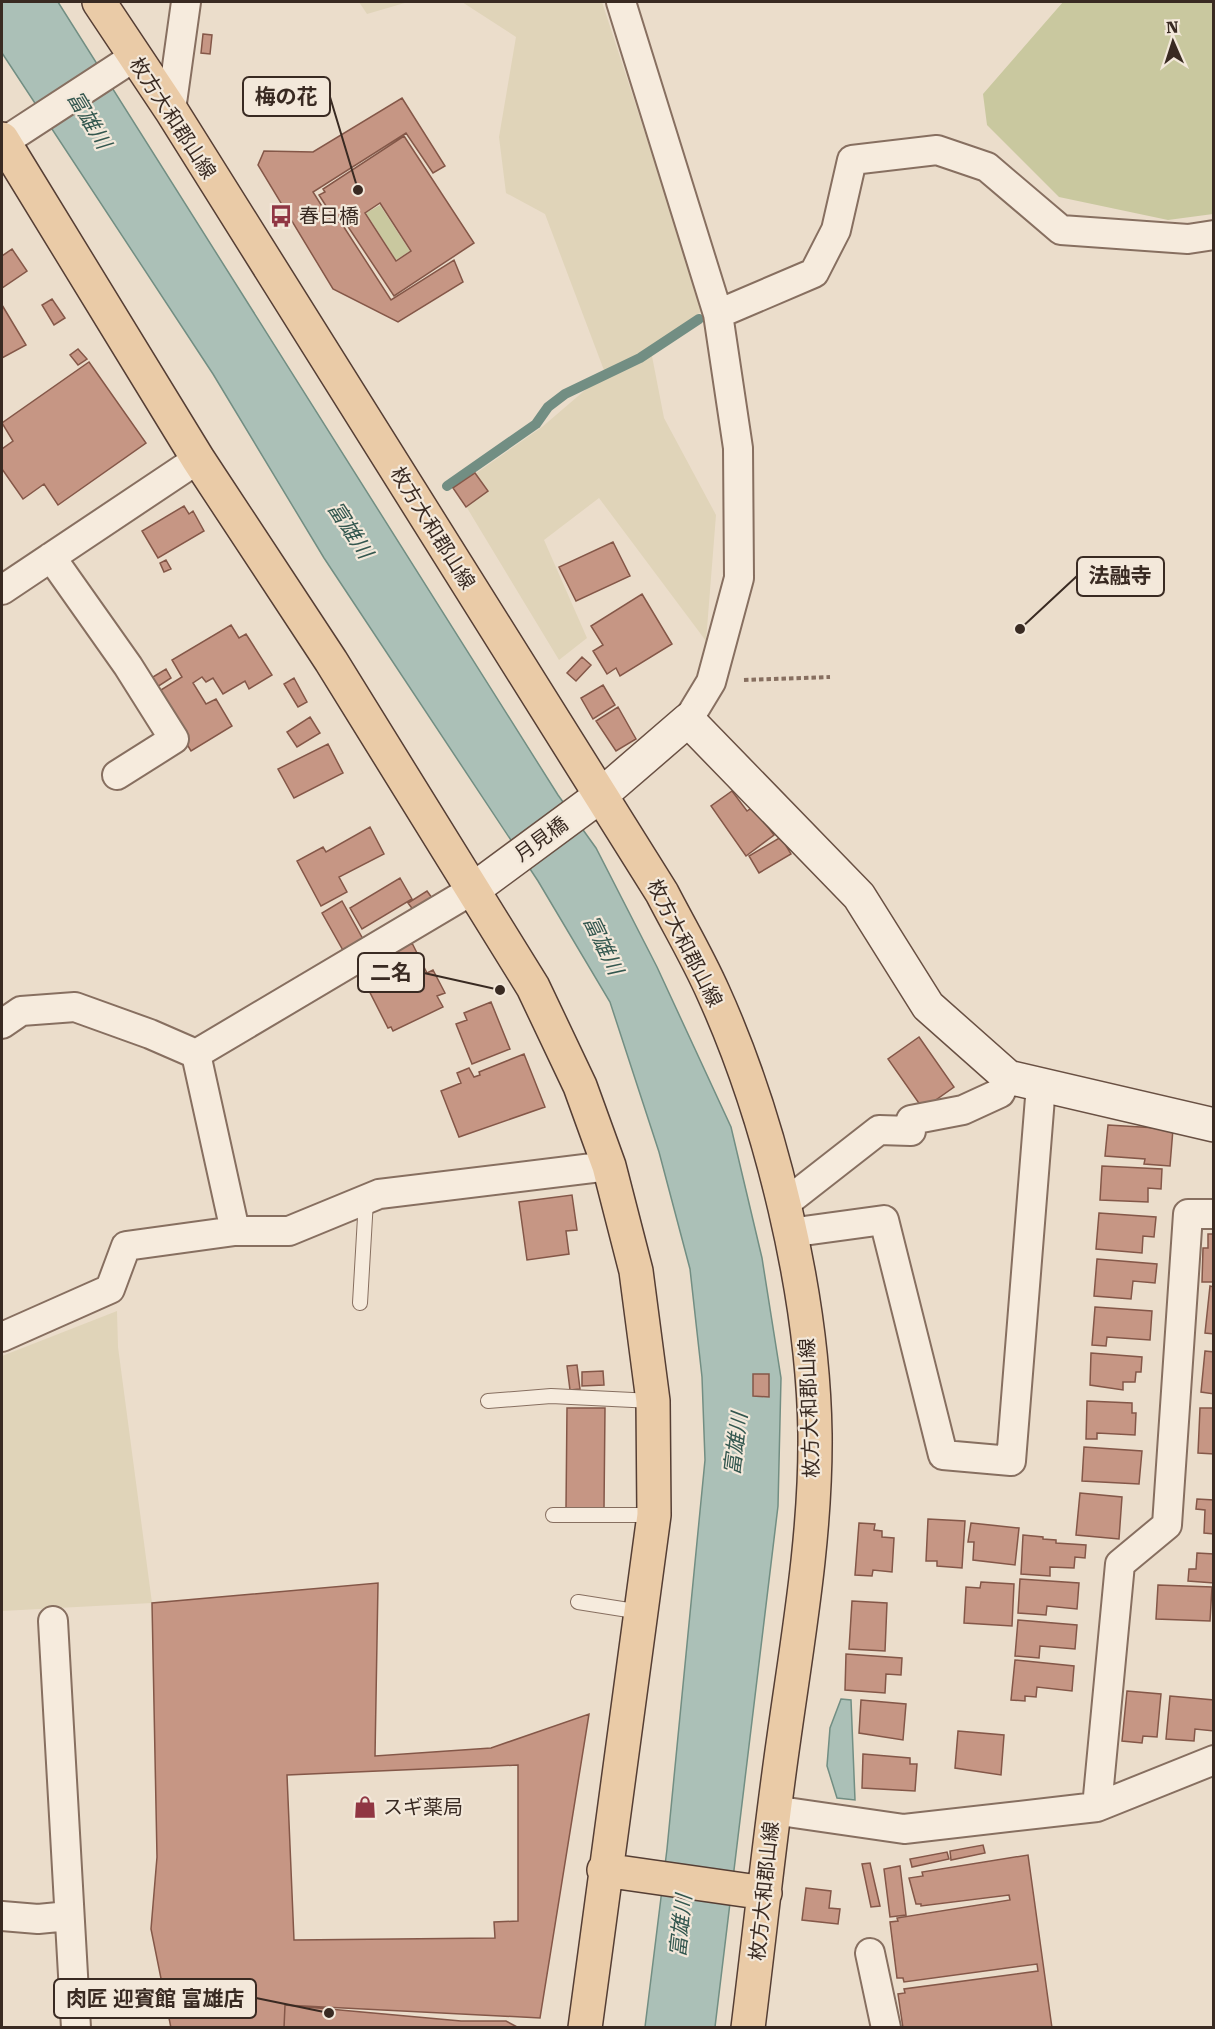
<svg xmlns="http://www.w3.org/2000/svg" width="1215" height="2029" font-family="'Roboto Serif','Noto Sans JP',serif">
  <rect width="100%" height="100%" fill="#ebddcb"/>
  <!-- farmland -->
  <path fill="#e0d4b9" d="M359,2H408L367,14Z
    M462,2H602L703,310L651,351L664,418L716,515L706,641L599,498L544,540L587,638L559,660L455,488L542,427L605,373L545,214L506,193L499,137L516,37Z
    M117,1311L118,1347L152,1603L2,1611V1356Z"/>
  <!-- green -->
  <path fill="#c9c89f" d="M1063,2H1213V214L1168,220L1059,197L987,125L983,94Z
    M380,205L410,251L396,260L366,213Z"/>
  <!-- water -->
  <path fill="#abc0b7" stroke="#728e83" stroke-width="1.5" d="M2,2H58L558,795L596,848L657,967L731,1127L762,1258L781,1378L778,1506L715,2027H645L667,1849L705,1460L702,1377L690,1269L659,1152L610,1002L538,881L324,558L213,374L2,53Z
    M841,1699L851,1700L855,1800L837,1798L827,1766L830,1728Z"/>
  <g fill="none" stroke-linecap="round" stroke-linejoin="round">
    <!-- stream -->
    <path stroke="#728e83" stroke-width="10" d="M447,486L536,424L548,407L565,394L640,358L699,319"/>
  </g>
  <!-- building -->
  <path fill="#c69684" stroke="#845748" stroke-width="1.5" fill-rule="evenodd" d="M203,34L212,35L210,54L201,53Z
    M402,98L445,166L433,173L406,133L313,192L333,224L340,221L391,300L454,260L463,282L398,322L333,289L258,165L264,151L313,152Z
    M404,136L474,243L394,296L341,216L335,220L319,195L325,192L323,189ZM380,203L411,251L396,261L365,213Z
    M12,249L27,271L2,288V256Z
    M52,299L65,318L54,325L42,305Z
    M2,305L26,345L2,358Z
    M78,349L87,359L78,365L70,355Z
    M89,362L146,443L58,505L44,484L23,499L2,469V449L13,441L2,423Z
    M475,473L488,491L466,507L453,488Z
    M184,506L189,514L193,511L204,531L158,558L142,531Z
    M613,542L630,576L576,601L559,567Z
    M166,560L171,569L164,572L160,563Z
    M642,594L672,644L620,676L616,668L607,674L593,651L603,645L591,626Z
    M231,625L239,638L246,634L272,675L249,689L245,681L223,694L213,678L206,682L202,677L193,683L206,704L216,699L232,726L191,751L156,693L182,677L172,660Z
    M582,657L591,665L576,681L567,673Z
    M166,669L171,678L154,689L148,680Z
    M294,678L307,702L298,707L284,684Z
    M603,685L615,705L593,719L581,698Z
    M618,707L636,739L616,751L596,721Z
    M310,717L320,733L297,747L287,732Z
    M328,744L343,773L294,798L278,769Z
    M732,791L747,811L753,807L774,835L746,856L711,806Z
    M370,827L384,854L339,877L347,892L321,906L297,861L323,847L326,852Z
    M781,837L791,854L759,873L749,856Z
    M400,878L412,899L362,929L350,908Z
    M427,891L435,902L417,915L408,903Z
    M342,901L364,941L344,952L322,913Z
    M412,943L427,973L433,970L445,993L437,996L443,1007L393,1031L391,1027L388,1028L358,969Z
    M491,1002L510,1049L472,1064L456,1024L467,1020L464,1013Z
    M919,1037L954,1087L923,1109L888,1059Z
    M524,1054L545,1107L459,1137L441,1091L461,1083L457,1073L469,1068L474,1077L480,1075L479,1072Z
    M1108,1125L1173,1129L1170,1166L1144,1164L1145,1159L1105,1156Z
    M1102,1166L1162,1169L1161,1189L1148,1188V1202L1100,1200Z
    M572,1195L577,1230L566,1231L569,1254L527,1260L519,1202Z
    M1099,1213L1156,1217L1154,1237L1143,1236L1142,1253L1096,1249Z
    M1208,1234H1214V1282H1202L1203,1248H1208Z
    M1097,1259L1157,1264L1155,1283L1133,1281L1131,1299L1094,1296Z
    M1210,1286L1214,1287V1334L1205,1333Z
    M1095,1307L1152,1311L1150,1340L1107,1337L1106,1346L1092,1345Z
    M1205,1351L1214,1352V1394L1201,1392Z
    M1091,1353L1142,1357L1141,1372H1136L1135,1382H1123V1390L1090,1385Z
    M577,1365L580,1389L570,1390L567,1366Z
    M603,1371L604,1385L582,1386V1372Z
    M753,1374H769V1397L753,1396Z
    M1087,1401L1132,1403V1413H1136L1135,1435L1097,1433V1439H1086Z
    M567,1408H605L604,1508H566Z
    M1200,1408H1214V1454L1198,1453Z
    M1084,1447L1142,1451L1139,1484L1082,1481Z
    M1080,1493L1122,1497L1119,1539L1076,1535Z
    M1197,1499L1214,1500V1534L1204,1533L1205,1510L1196,1509Z
    M928,1519L965,1521L962,1568L937,1566V1561H926Z
    M859,1523L875,1524L874,1530L882,1531V1537L894,1538L892,1572L873,1570L872,1576L855,1575Z
    M971,1523L1019,1528L1015,1565L973,1560L974,1542H968Z
    M1023,1535L1043,1537V1539L1056,1540V1543L1086,1545L1085,1558L1075,1557L1074,1568L1050,1567V1576L1021,1574Z
    M1197,1553L1214,1554V1583L1188,1581L1189,1569H1196Z
    M1020,1579L1079,1583L1077,1609L1047,1606L1046,1615L1018,1613Z
    M981,1582L1014,1584L1012,1626L964,1623L966,1587L980,1588Z
    M378,1583L375,1756L491,1748L589,1714L540,2018L285,2005L284,2028H171L151,1929L157,1857L152,1603Z
    M1158,1585L1212,1587L1210,1621L1156,1619Z
    M852,1601L887,1603L885,1651L849,1649Z
    M1018,1620L1077,1625L1075,1649L1040,1646L1039,1658L1015,1656Z
    M846,1654L902,1658L901,1675L886,1674L885,1693L845,1690Z
    M1015,1660L1074,1666L1072,1691L1037,1687L1036,1697L1025,1696V1701L1011,1700Z
    M1127,1691L1161,1694L1157,1737L1143,1736L1142,1743L1122,1741Z
    M1170,1696L1214,1700V1731L1195,1729L1194,1741L1166,1739Z
    M861,1700L906,1704L903,1740L859,1733Z
    M958,1731L1004,1735L1001,1775L955,1768Z
    M863,1754L910,1758V1764H917L915,1791L862,1788Z
    M518,1765V1921L494,1922L495,1938L294,1940L287,1775Z
    M983,1845L985,1853L951,1860L950,1851Z
    M947,1852L949,1859L912,1867L910,1859Z
    M1028,1855L1052,2028H903L898,1994L905,1993L904,1989L1038,1971L1037,1964L904,1982L903,1978H897L890,1922L898,1921L897,1918L1010,1900L1009,1895L921,1906V1904H916L909,1878L923,1876L922,1872Z
    M870,1863L880,1906L871,1907L862,1864Z
    M900,1866L906,1915L890,1917L884,1869Z
    M806,1888L831,1891L829,1908L840,1909L838,1924L802,1920Z
    M285,2005L461,2021H506L519,2028H284Z"/>
  <g fill="none" stroke-linecap="round" stroke-linejoin="round">
    <!-- lane casing -->
    <g stroke="#876f60" stroke-width="16">
      <path id="lane" d="M360,1303L366,1200
        M488,1401L551,1396L653,1401
        M553,1515H654
        M578,1602L641,1612"/>
    </g>
    <!-- street casing -->
    <g stroke="#876f60" stroke-width="32">
      <path id="street" d="M621,2L718,314L738,448L739,578L711,682L688,720
        M171,110L186,2
        M2,143L134,57
        M718,314L814,273L836,230L852,160L937,150L987,167L1061,230L1188,239L1214,235
        M51,557L128,666L174,739L117,775
        M2,590L198,459
        M2,1024L21,1011L75,1007L150,1034L196,1054L474,889
        M196,1054L235,1231
        M783,1205L879,1130L911,1131V1120L963,1110L1000,1093L1008,1077
        M789,1233L884,1220L943,1455L1011,1461L1041,1085
        M2,1337L110,1289L126,1246L235,1231H289L379,1194L609,1166
        M53,1621L76,2028
        M1097,1807L1120,1564L1167,1525L1188,1214H1214
        M773,1810L904,1829L1097,1807L1214,1760
        M2,1916L38,1919L69,1916
        M870,1953L886,2028"/>
    </g>
    <!-- secondary casing -->
    <g stroke="#695043" stroke-width="36">
      <path id="secondary" d="M474,889L600,796L688,720L859,896L928,1006L1008,1077L1214,1125"/>
    </g>
    <!-- primary casing -->
    <g stroke="#553e34" stroke-width="36">
      <path id="primary" d="M99,2L171,110L662,893C679,926 698,958 713,992C771,1120 813,1294 815,1434C816,1536 798,1637 784,1737C770,1834 760,1931 748,2028
        M2,139L198,459L331,661L533,987L580,1086L609,1166L636,1271L653,1401L654,1515L585,2028
        M604,1870L765,1893"/>
    </g>
    <!-- path -->
    <path stroke="#876f60" stroke-width="4" stroke-dasharray="4.5 3" stroke-linecap="butt" d="M744,680L830,677"/>
    <!-- lane -->
    <use href="#lane" stroke="#f6ebdd" stroke-width="14"/>
    <!-- street -->
    <use href="#street" stroke="#f6ebdd" stroke-width="28"/>
    <!-- secondary -->
    <use href="#secondary" stroke="#f6ebdd" stroke-width="33"/>
    <!-- primary -->
    <use href="#primary" stroke="#eacba7" stroke-width="33"/>
  </g>
  <!-- icons -->
  <defs>
    <g id="bus-bare" transform="scale(1.8)"><path d="M-5-6H5V4H4V6H2V4H-2V6H-4V4H-5ZM-3.5-4V0h7V-4ZM-3.5 1.2v1.5H-2V1.2ZM2 1.2v1.5H3.5V1.2Z" fill="#903643" stroke="#f3e8da" stroke-width="2.5" paint-order="stroke"/></g>
    <g id="shop-bare" transform="scale(1.8)"><path d="M-5-2.5h2.3a2.7 3.5 0 0 1 5.4 0H5L5.5 6h-11ZM-1.5-2.5h3a1.5 2.3 0 0 0-3 0Z" fill="#903643" stroke="#f3e8da" stroke-width="2.5" paint-order="stroke"/></g>
  </defs>
  <g fill-rule="evenodd">
    <use href="#bus-bare" x="281" y="216"/>
    <use href="#shop-bare" x="365" y="1807"/>
  </g>
  <g text-anchor="middle" dominant-baseline="central" stroke-width="4.5" stroke-linejoin="round" paint-order="stroke">
    <!-- street labels -->
    <g font-size="20" fill="#392a22" stroke="#f3e8da">
      <text transform="translate(173 118) rotate(57)">枚方大和郡山線</text>
      <text transform="translate(433 528) rotate(58)">枚方大和郡山線</text>
      <text transform="translate(541 839) rotate(-36)">月見橋</text>
      <text transform="translate(685 943) rotate(63)">枚方大和郡山線</text>
      <text transform="translate(809 1408) rotate(-92)">枚方大和郡山線</text>
      <text transform="translate(764 1891) rotate(-84)">枚方大和郡山線</text>
    </g>
    <!-- poi labels -->
    <g font-size="20" fill="#392a22" stroke="#f3e8da" text-anchor="start">
      <text x="299" y="216">春日橋</text>
      <text x="383" y="1807">スギ薬局</text>
    </g>
    <!-- water labels -->
    <g font-size="21" font-style="italic" fill="#33574f" stroke="#f3e8da">
      <text transform="translate(89 120) rotate(59)">富雄川</text>
      <text transform="translate(350 530) rotate(57)">富雄川</text>
      <text transform="translate(603 945) rotate(64)">富雄川</text>
      <text transform="translate(736 1444) rotate(-83)">富雄川</text>
      <text transform="translate(681 1926) rotate(-84)">富雄川</text>
    </g>
  </g>
  <!-- callouts -->
  <path fill="none" stroke="#392a22" stroke-width="2" d="M358 190L330 97M1020 629L1077 576M500 990L424 973M329 2013L256 1998"/>
  <g fill="#392a22" stroke="#f3e8da" stroke-width="2">
    <circle cx="358" cy="190" r="6"/>
    <circle cx="1020" cy="629" r="6"/>
    <circle cx="500" cy="990" r="6"/>
    <circle cx="329" cy="2013" r="6"/>
  </g>
  <g fill="#f3e8da" stroke="#392a22" stroke-width="2">
    <rect x="243" y="77" width="87" height="39" rx="6"/>
    <rect x="1077" y="557" width="87" height="39" rx="6"/>
    <rect x="358" y="953" width="66" height="39" rx="6"/>
    <rect x="54" y="1979" width="202" height="39" rx="6"/>
  </g>
  <g font-size="21" text-anchor="middle" font-weight="bold" fill="#392a22">
    <text x="286" y="104">梅の花</text>
    <text x="1120" y="583">法融寺</text>
    <text x="391" y="980">二名</text>
    <text x="155" y="2006">肉匠 迎賓館 富雄店</text>
  </g>
  <!-- border -->
  <rect width="1215" height="2029" fill="none" stroke="#392a22" stroke-width="6"/>
  <!-- north arrow -->
  <g transform="translate(1173 42) rotate(357)" stroke="#f3e8da" stroke-width="4.5" paint-order="stroke">
  <path d="M0-4.5L10 22L0 15L-10 22Z" fill="#392a22"/>
  <text y="-9" font-size="16" font-weight="bold" text-anchor="middle" fill="#392a22">N</text>
  </g>
</svg>
